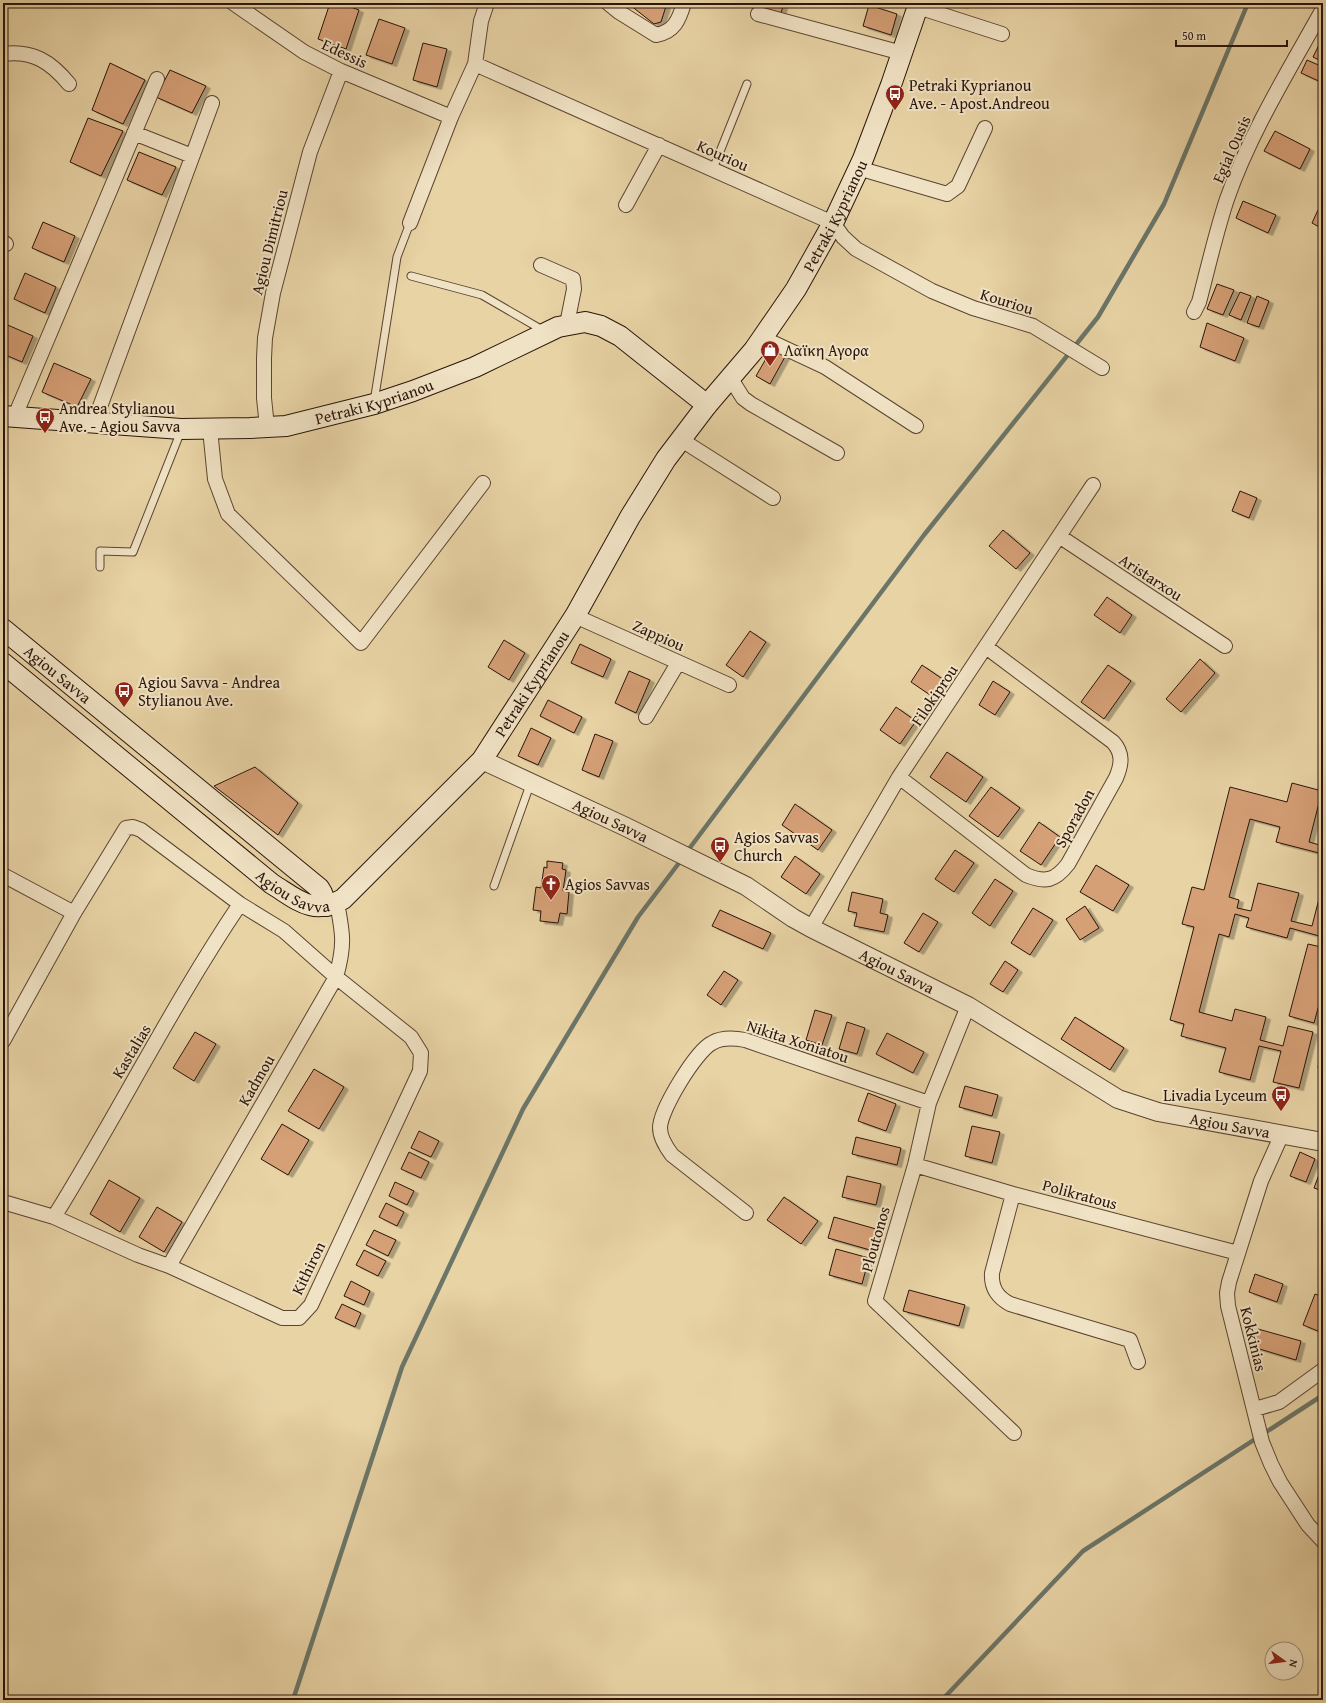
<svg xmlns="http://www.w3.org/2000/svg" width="1326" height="1703" font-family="'Gentium Book Plus',serif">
  <defs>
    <filter id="shadow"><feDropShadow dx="4.5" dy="2.5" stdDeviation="0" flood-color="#0004"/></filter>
  </defs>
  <rect width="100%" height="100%" fill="#e8d3a5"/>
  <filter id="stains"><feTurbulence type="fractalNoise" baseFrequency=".005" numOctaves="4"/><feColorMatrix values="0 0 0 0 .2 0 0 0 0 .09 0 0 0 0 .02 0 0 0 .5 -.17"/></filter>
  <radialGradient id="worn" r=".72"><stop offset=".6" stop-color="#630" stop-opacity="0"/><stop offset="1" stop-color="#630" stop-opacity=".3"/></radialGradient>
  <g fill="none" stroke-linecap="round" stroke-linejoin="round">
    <!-- stream -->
    <path stroke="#6b7669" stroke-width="4.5" d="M686,853L924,535L1098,317L1164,204L1248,3
      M293,1700L402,1367L523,1109L638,917L682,859
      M942,1700L1083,1551L1323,1395"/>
  </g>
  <!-- building -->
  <path fill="#d6a077" stroke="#2a140a" filter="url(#shadow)" d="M330,3H340L359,10L346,49L318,39Z
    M631,3H667L661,22L654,24L630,5Z
    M760,3H784L781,13L759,6Z
    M944,3H964V6Z
    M869,5L897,14L891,35L863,26Z
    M379,19L405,28L392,64L366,55Z
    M423,43L447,49L437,87L413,80Z
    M1320,43L1323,44V62L1313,57Z
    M1307,60L1323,67V83L1301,73Z
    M110,63L145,80L123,124L92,110Z
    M170,70L206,86L192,113L156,97Z
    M88,118L123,131L101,176L70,162Z
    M1275,131L1310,149L1300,169L1264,151Z
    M139,152L176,167L162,195L127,180Z
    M1243,201L1276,215L1268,233L1236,218Z
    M1318,210L1323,212V229L1312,223Z
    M43,222L75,236L64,262L32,248Z
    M25,273L56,287L45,313L14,299Z
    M1217,284L1234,290L1223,315L1207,309Z
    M1240,292L1251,296L1241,320L1229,315Z
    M1257,296L1269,301L1259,327L1247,323Z
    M3,323L33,336L22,362L3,354Z
    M1207,323L1244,338L1235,361L1200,347Z
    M779,351L786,355L770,384L756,376L767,357Z
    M54,363L91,379L77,407L42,392Z
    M1240,491L1257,498L1249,518L1232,511Z
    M1003,530L1030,553L1016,569L989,546Z
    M1107,597L1132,615L1120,633L1094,615Z
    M750,631L766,642L743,677L726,665Z
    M504,640L525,653L509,680L488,667Z
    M580,644L611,659L603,677L571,663Z
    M1200,659L1215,673L1181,712L1166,699Z
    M922,665L944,680L933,697L911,682Z
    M1108,665L1131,681L1104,719L1081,702Z
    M629,671L650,680L636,713L615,703Z
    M993,681L1010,692L995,715L979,705Z
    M548,700L582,717L574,733L540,716Z
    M896,707L916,721L900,744L880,730Z
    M531,728L551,738L538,765L518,756Z
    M595,734L613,741L599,777L582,770Z
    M947,752L983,777L966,802L930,777Z
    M255,767L298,803L278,835L214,786Z
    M1292,783L1322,791L1309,842L1323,846V854L1276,842L1280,827L1250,819L1229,897L1239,900L1237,908L1251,911L1258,883L1299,893L1291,921L1312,926L1323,883V937L1290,928L1287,938L1246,927L1249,918L1235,914L1229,937L1219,934L1199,1012L1232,1021L1235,1009L1266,1017L1260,1040L1283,1046L1288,1026L1313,1032L1299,1088L1273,1082L1281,1051L1259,1046L1250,1080L1219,1072L1226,1048L1181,1036L1184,1024L1170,1020L1194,927L1182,924L1192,887L1204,890L1230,787L1287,802Z
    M991,787L1020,808L998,837L969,816Z
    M795,804L832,830L818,850L782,825Z
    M1039,822L1060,837L1041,865L1020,851Z
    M955,850L974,863L954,892L935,879Z
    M795,856L820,874L806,894L781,877Z
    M547,861L563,863L562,869L566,870L563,891L569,892L567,914L560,913L558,923L540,921L541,911L533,910L536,887L541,888L544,867L547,868Z
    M1096,865L1129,885L1113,911L1080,892Z
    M995,879L1013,891L990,926L972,913Z
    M852,892L883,899L880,913L888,915L884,932L854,926L857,913L848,911Z
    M1085,906L1099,928L1080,940L1066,919Z
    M1033,908L1053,920L1030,955L1011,943Z
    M720,910L771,933L763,949L712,926Z
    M923,913L938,922L919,952L904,943Z
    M1323,939V990L1314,1023L1289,1016L1308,944L1321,947Z
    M1005,961L1018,970L1003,992L990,984Z
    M724,971L738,980L721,1005L707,995Z
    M815,1010L832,1015L822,1045L806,1040Z
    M1075,1017L1124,1048L1110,1070L1061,1039Z
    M847,1022L865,1028L857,1054L839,1049Z
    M195,1032L216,1044L194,1081L173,1068Z
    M887,1033L924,1052L913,1073L876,1054Z
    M314,1069L344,1087L319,1129L288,1111Z
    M965,1086L998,1095L992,1116L959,1107Z
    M868,1093L896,1104L886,1131L858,1121Z
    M282,1124L309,1140L288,1175L261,1159Z
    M972,1126L1000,1132L992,1163L965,1156Z
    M419,1131L439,1141L431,1157L411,1148Z
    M856,1137L901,1148L897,1165L852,1154Z
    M409,1152L429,1162L421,1178L401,1169Z
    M1300,1152L1315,1159L1306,1182L1290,1176Z
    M1323,1164V1191L1314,1188Z
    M847,1176L881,1184L876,1205L842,1197Z
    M109,1180L140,1198L120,1232L90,1214Z
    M395,1182L414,1191L407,1205L389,1196Z
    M784,1197L818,1221L801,1244L767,1220Z
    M386,1203L404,1212L397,1226L379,1217Z
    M157,1207L182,1222L164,1252L139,1237Z
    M834,1217L876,1229L870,1250L828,1238Z
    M374,1230L396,1240L388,1256L366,1245Z
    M836,1249L869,1258L862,1284L829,1275Z
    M364,1250L386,1261L378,1276L356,1265Z
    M1255,1274L1283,1284L1277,1302L1249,1292Z
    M351,1281L370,1291L364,1305L344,1296Z
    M909,1290L965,1305L959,1326L903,1311Z
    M1315,1294L1323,1297V1333L1303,1325Z
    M342,1304L361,1313L355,1327L335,1318Z
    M1258,1329L1301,1341L1296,1360L1253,1347Z"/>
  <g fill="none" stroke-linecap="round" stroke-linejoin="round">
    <!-- service casing -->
    <g stroke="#5a4431" stroke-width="9">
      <path id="service" d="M713,169L747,84
        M411,276L482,295L544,331
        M374,402L397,257L410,223
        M100,567V551L133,552L181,431
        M494,886L531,782
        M1322,1067H1323"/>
    </g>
    <!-- minor casing -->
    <g stroke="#5a4431" stroke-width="16">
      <path id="minor" d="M233,3L304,52L341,71L451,117
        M608,3L619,12L656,35C674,32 679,20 684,3
        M918,7L1002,34
        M758,14L902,53
        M3,54C33,50 51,62 69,84
        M475,64L833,223L843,237L856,249L932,291L973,308L1033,326L1102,368
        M134,133L192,156
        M858,168L947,194L958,186L985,128
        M626,205L659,145
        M410,223L451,117L475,64L481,21L487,3
        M3,242L6,244
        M541,265L573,279L574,289L567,324
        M1194,312L1199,302C1208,268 1216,232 1227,199C1250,133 1289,70 1323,9
        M763,338L825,367L916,426
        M731,379L743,398L751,404L837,453
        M15,416L157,79
        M94,423L212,103
        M267,427L264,398V358L265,338L273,293L310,152L341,71
        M210,429L215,479L228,514L361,643L483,483
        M680,439L773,498
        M1059,536L1225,646
        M575,616L729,685
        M646,717L678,663
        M899,777L1026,875C1045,883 1055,881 1068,864L1116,778C1122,764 1123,753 1113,742L986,647
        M3,875L74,913
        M811,928L899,777L1093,485
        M968,1006L929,1103L915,1165L875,1301L1014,1433
        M3,1041L74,913L126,828L133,827L141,830L240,904L284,931L336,977L411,1037L421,1053L420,1071L311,1305L299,1318H282L169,1266L138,1255L54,1217L3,1202
        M1282,1134L1261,1181L1229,1282L1227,1293L1228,1306L1262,1442L1271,1464L1280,1482L1308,1525L1323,1541
        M915,1165L1013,1194L1238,1253
        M1013,1194L992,1273C991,1288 997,1297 1010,1304L1130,1340L1138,1362
        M746,1213L672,1155C666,1147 660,1138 660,1128C660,1110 696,1051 712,1043C722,1037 734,1038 745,1040L929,1103
        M54,1217C118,1114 172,1005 240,904
        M169,1266L336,977C345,945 343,934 337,903
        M1255,1409L1279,1402L1323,1370"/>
    </g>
    <!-- tertiary casing -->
    <g stroke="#5a4431" stroke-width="20">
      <g id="tertiary">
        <path id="s1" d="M482,760L624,826L746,886L793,918L811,928L968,1006L1118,1099L1158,1112L1323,1142"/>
      </g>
    </g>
    <!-- secondary casing -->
    <g stroke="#2a140a" stroke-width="22">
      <g id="secondary">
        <path id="s2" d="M3,416L181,429L250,428L286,426L374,404L413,391L475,367L558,327L585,322L601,326L620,336L707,405"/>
        <path id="s3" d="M3,629L319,888L322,893L327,906"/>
        <path id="s4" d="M3,663L272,884C298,900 313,916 343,899L482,760L575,616L630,517L666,459L707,405L754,350L796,289L833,223L863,159L891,85L919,3"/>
      </g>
    </g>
    <!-- service -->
    <use href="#service" stroke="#f0e2c4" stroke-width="7"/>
    <!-- minor -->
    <use href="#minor" stroke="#f0e2c4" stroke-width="14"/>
    <!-- tertiary -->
    <use href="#tertiary" stroke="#f0e2c4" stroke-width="18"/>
    <!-- secondary -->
    <use href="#secondary" stroke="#f0e2c4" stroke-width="20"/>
  </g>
  <!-- icons -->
  <defs>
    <g id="bus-pin" transform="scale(1)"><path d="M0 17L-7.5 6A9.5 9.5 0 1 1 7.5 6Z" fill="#8f2418" stroke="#f0e2c4"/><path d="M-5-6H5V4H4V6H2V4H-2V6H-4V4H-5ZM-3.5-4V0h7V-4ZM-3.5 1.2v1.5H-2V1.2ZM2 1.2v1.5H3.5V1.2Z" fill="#fff"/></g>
    <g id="shop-pin" transform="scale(1)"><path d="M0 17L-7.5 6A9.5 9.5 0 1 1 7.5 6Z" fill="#8f2418" stroke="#f0e2c4"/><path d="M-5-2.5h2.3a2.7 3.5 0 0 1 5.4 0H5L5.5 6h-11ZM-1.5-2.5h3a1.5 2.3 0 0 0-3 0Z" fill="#fff"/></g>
    <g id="church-pin" transform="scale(1)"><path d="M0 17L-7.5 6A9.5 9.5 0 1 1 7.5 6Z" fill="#8f2418" stroke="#f0e2c4"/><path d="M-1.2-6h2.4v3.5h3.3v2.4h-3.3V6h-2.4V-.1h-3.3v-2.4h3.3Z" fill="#fff"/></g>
  </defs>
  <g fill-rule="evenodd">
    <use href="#bus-pin" x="895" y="94"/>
    <use href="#shop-pin" x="770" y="350"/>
    <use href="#bus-pin" x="45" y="417"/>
    <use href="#bus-pin" x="124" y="691"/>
    <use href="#bus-pin" x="720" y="846"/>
    <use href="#church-pin" x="551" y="884"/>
    <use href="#bus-pin" x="1281" y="1095"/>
  </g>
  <g text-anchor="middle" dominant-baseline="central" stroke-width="4" stroke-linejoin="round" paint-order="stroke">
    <!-- street labels -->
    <g font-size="16" fill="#2a140a" stroke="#f0e2c4">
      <text transform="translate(345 53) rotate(25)">Edessis</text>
      <text transform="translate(1231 149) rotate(-66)">Egial Ousis</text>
      <text transform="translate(723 155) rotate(24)">Kouriou</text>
      <text stroke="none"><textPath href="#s4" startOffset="1273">Petraki Kyprianou</textPath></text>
      <text transform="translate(269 242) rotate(-76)">Agiou Dimitriou</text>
      <text transform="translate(1007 301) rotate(17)">Kouriou</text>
      <text stroke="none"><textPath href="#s2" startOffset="375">Petraki Kyprianou</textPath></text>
      <text transform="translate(1151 577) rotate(33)">Aristarxou</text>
      <text transform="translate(659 635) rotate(24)">Zappiou</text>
      <text stroke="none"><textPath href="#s3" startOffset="71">Agiou Savva</textPath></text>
      <text stroke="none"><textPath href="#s4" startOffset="714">Petraki Kyprianou</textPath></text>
      <text transform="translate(934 695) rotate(-56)">Filokiprou</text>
      <text transform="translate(1074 818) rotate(-61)">Sporadon</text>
      <text stroke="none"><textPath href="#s1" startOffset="142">Agiou Savva</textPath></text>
      <text stroke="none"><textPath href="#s4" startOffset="371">Agiou Savva</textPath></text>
      <text stroke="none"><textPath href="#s1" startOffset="466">Agiou Savva</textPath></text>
      <text transform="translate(798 1041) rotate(18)">Nikita Xoniatou</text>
      <text transform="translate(131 1051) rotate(-59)">Kastalias</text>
      <text transform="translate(256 1080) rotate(-60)">Kadmou</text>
      <text stroke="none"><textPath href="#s1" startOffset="837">Agiou Savva</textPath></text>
      <text transform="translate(1080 1194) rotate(15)">Polikratous</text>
      <text transform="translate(875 1239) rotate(-74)">Ploutonos</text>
      <text transform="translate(308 1268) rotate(-64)">Kithiron</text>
      <text transform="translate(1254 1339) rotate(76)">Kokkinias</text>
    </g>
    <!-- poi labels -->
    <g font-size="16" fill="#2a140a" stroke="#f0e2c4" text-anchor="start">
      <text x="909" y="85">Petraki Kyprianou<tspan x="909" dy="18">Ave. - Apost.Andreou</tspan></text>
      <text x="784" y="350">Λαϊκη Αγορα</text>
      <text x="59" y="408">Andrea Stylianou<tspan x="59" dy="18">Ave. - Agiou Savva</tspan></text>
      <text x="138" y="682">Agiou Savva - Andrea<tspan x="138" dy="18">Stylianou Ave.</tspan></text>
      <text x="734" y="837">Agios Savvas<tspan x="734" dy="18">Church</tspan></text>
      <text x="565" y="884">Agios Savvas</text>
      <text x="1267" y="1095" text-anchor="end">Livadia Lyceum</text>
    </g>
  </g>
  <!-- margin -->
  <rect width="1326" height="1703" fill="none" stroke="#e8d3a5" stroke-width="16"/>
  <rect x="4" y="4" width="1318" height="1695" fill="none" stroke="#2a140a" stroke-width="2"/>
  <rect x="8" y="8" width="1310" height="1687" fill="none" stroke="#2a140a"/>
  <!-- north arrow -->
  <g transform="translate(1284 1661) rotate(104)"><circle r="19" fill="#f0e2c4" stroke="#a1907a"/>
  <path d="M0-3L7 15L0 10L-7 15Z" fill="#8f2418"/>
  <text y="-6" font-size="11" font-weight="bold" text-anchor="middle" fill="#2a140a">N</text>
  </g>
  <!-- scale -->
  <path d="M1176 40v6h111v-6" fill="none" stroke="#2a140a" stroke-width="2"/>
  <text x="1182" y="40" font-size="12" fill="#2a140a" stroke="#f0e2c4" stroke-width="3" paint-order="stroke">50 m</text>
  <rect width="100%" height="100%" filter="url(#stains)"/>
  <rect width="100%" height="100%" fill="url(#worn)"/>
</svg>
